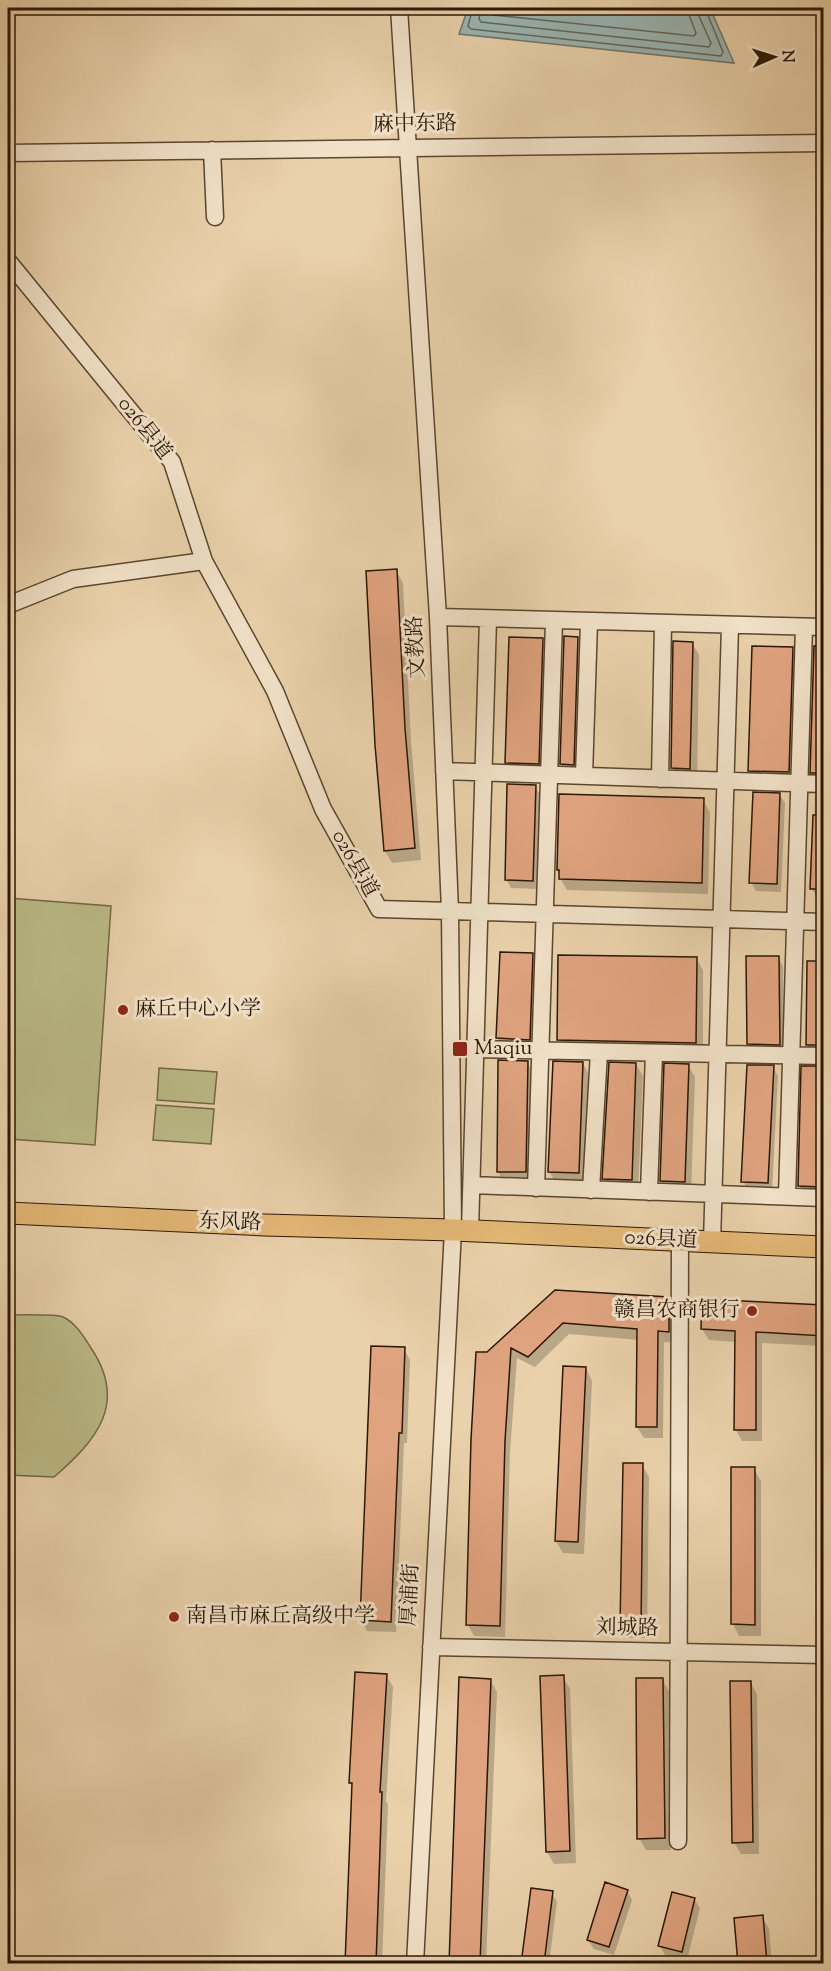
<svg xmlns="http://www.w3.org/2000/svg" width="831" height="1971" font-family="'Sorts Mill Goudy','Noto Serif SC',serif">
  <rect width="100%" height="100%" fill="#e9d1ab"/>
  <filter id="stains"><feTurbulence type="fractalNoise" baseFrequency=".00333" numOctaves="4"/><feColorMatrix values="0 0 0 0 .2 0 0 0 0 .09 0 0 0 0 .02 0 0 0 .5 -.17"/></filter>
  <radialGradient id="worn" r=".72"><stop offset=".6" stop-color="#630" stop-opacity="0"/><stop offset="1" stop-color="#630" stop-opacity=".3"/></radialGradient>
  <!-- green -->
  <path fill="#baba87" stroke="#736846" stroke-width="1.5" d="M8,898L111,906L95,1145L8,1139Z
    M159,1068L217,1072L214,1104L157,1100Z
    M156,1105L214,1109L211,1144L153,1140Z
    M8,1315C18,1315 56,1314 63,1317C75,1322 84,1337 91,1348C128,1403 97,1440 54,1477L8,1475Z"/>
  <!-- water -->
  <path fill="#9ab5b3" stroke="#6e766d" stroke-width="1.5" d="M468,8H710L734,63L459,34Z"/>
  <!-- shadow -->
  <path fill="#0003" d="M396,571L403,583L411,741L421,860L392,863L385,851Z
    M577,638L584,650L580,777L568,776L561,764Z
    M542,640L549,652L545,775L514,774L507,762Z
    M692,643L699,655L697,781L679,780L672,768Z
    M824,648V784L818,783L812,773Z
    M792,649L799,661L795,784L757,783L750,771Z
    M535,786L540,795L538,889L511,888L506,879Z
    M779,794L785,803L781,892L756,891L751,882Z
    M824,795V899H818L812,889L815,796Z
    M703,800L710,812L708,894L567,890L560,878L558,869Z
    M532,955L537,964L535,1048L502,1046L497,1037Z
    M778,957L783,966L784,1053L753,1052L748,1044Z
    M696,958L703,970V1055L566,1052L559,1040Z
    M824,963V1056H813L807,1045Z
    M527,1062L534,1074L532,1184H505L498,1172Z
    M583,1063L589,1075L585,1185L556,1183L549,1171Z
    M636,1064L643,1076L638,1192L611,1191L604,1179Z
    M688,1065L695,1077L691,1194L668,1193L661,1181Z
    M773,1067L778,1076L772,1192L748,1190L743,1181Z
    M824,1067V1199L806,1198L799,1186Z
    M556,1292L668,1298L675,1309V1343L664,1342L663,1438H644L637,1427L639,1340L569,1334L535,1367L517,1358L510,1453L505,1637L474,1636L468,1625L488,1354Z
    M704,1300L824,1306V1346L762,1343V1441H742L736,1430V1342L709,1340L702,1329Z
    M404,1349L410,1360L407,1443H404L396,1632L367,1631L361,1620Z
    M586,1368L592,1381L584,1554L563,1553L556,1541Z
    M642,1465L649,1477L647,1638H629L622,1626Z
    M754,1469L761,1481V1636H739L733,1624Z
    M386,1675L393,1687L386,1801L388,1805L382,1964H347L354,1788L350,1782Z
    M563,1677L570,1689L576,1863L554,1864L547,1852Z
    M662,1679L669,1691L671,1850H646L639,1838Z
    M490,1680L497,1692L486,1964H450Z
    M750,1682L757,1694L759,1854H741L734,1842Z
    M627,1891L632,1900L614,1955L594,1949L588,1940Z
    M552,1893L557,1902L549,1964H523Z
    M694,1899L700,1908L687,1960L665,1955L660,1946Z
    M762,1917L769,1929L772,1964H740Z"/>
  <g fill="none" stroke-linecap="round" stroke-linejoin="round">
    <!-- shore -->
    <path stroke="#63665c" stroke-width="1.5" d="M473,8L468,26L471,29L721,56L723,52L705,8
      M481,8L479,19L481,22L709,47L711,43L698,14V8
      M490,8V13L493,15L694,36L696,33L689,15V8"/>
  </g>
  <!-- building -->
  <path fill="#dfa37f" stroke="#2c1704" stroke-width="1.5" d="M397,569L405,728L415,848L384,851L375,745L366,571Z
    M564,636L578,637L574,765L560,764Z
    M509,637L543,638L539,764L505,763Z
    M673,641L693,642L690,769L671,768Z
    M752,646L793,647L789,772L748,771Z
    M814,646L824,647V773H810Z
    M507,784L536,785L533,881L505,880Z
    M753,792L780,793L777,884L749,883Z
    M559,794L704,798L702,883L559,879V870H557Z
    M813,815H824V889H810Z
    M500,952L533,953L530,1040L496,1038Z
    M558,955L697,957L696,1043L557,1040Z
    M746,956H779L780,1045L747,1044Z
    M807,961H824V1045H806Z
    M498,1060L528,1061L526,1172H497Z
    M553,1061L583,1062L579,1173L548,1172Z
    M609,1062L636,1063L632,1180L602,1179Z
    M664,1063L689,1064L685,1182L660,1181Z
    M747,1065H774L768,1183L741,1182Z
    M801,1066H824V1155L821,1187L798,1186Z
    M555,1290L669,1297V1332L658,1331L657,1427H636L637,1329L563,1323L528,1357L511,1348L505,1441L500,1626L466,1625L471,1439L476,1352H487Z
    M702,1299L824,1305V1336L756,1332V1430H734L735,1331L701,1329Z
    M371,1346L405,1347L402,1433H399L391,1622L360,1620Z
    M563,1366L586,1367L578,1542L555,1541Z
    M623,1463H643L641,1627H620Z
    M731,1467H755V1625L731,1624Z
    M355,1672L387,1674L380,1792H382L376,1964H345L352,1783H349Z
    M564,1675L570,1851L546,1852L540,1676Z
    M459,1677L491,1679L480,1964H449Z
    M636,1678H663L665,1838L637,1839Z
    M730,1681H751L753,1842L732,1843Z
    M605,1882L628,1890L609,1947L587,1940Z
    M531,1888L553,1891L544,1964H521Z
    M672,1892L695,1898L682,1952L658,1946Z
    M763,1915L767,1964H738L734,1918Z"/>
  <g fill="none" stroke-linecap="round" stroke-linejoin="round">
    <!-- minor casing -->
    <g stroke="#5b462e" stroke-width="19">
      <path id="minor" d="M399,8L438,617L450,911L824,922
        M212,150L215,217
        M8,153L824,143
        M8,261L172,462L204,561L275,691L323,809L379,909L450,911L453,1230L415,1964
        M8,605L73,579L204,561
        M438,617L824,627
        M444,771L824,784
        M584,776L589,622
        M660,779L663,624
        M476,1049L824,1056
        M472,1185L824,1198
        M536,1188L554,621
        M591,1190L599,1052
        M649,1192L654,1053
        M787,1196L804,627
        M470,1230L488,619
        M712,1243L730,626
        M431,1647L824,1655
        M678,1841L680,1241"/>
    </g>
    <!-- major casing -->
    <g stroke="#2c1704" stroke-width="23">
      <path id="major" d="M8,1213L265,1225L453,1230L824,1247"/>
    </g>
    <!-- minor -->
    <use href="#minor" stroke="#f1e1c8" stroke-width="16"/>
    <!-- major -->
    <use href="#major" stroke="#e4b876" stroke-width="21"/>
  </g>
  <!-- markers -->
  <g fill="#8f2418" stroke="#f1e1c8" stroke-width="2">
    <circle cx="123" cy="1010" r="6"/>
    <rect x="452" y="1041" width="16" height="16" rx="3"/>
    <circle cx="752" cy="1311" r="6"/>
    <circle cx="174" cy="1617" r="6"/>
  </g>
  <g text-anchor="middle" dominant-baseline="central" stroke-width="6" stroke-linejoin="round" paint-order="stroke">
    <!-- street labels -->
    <g font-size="21" fill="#2c1704" stroke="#f1e1c8">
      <text transform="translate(415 125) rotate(-1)">麻中东路</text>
      <text transform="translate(144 429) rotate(52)">026县道</text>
      <text transform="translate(417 647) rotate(-93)">文教路</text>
      <text transform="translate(354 864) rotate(61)">026县道</text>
      <text transform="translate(230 1223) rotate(2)">东风路</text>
      <text transform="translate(661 1240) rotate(3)">026县道</text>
      <text transform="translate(411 1595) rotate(-87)">厚浦街</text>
      <text transform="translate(627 1629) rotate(1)">刘城路</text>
    </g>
    <!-- poi labels -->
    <g font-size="21" fill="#2c1704" stroke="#f1e1c8" text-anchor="start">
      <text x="135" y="1010">麻丘中心小学</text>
      <text x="474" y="1049">Maqiu</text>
      <text x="740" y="1311" text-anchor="end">赣昌农商银行</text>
      <text x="186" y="1617">南昌市麻丘高级中学</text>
    </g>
  </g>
  <!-- margin -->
  <rect width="831" height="1971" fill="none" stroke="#e9d1ab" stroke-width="30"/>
  <rect x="9" y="9" width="813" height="1953" fill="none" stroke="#2c1704" stroke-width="3"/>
  <rect x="15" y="15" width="801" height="1941" fill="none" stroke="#2c1704" stroke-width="1.5"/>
  <!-- north arrow -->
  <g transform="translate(774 57) rotate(87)" stroke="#f1e1c8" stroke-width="4.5" paint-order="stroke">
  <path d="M0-4.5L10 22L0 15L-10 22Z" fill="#2c1704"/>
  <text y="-9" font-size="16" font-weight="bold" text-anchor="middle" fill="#2c1704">N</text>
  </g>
  <rect width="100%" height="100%" filter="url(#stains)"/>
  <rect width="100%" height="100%" fill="url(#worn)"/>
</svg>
